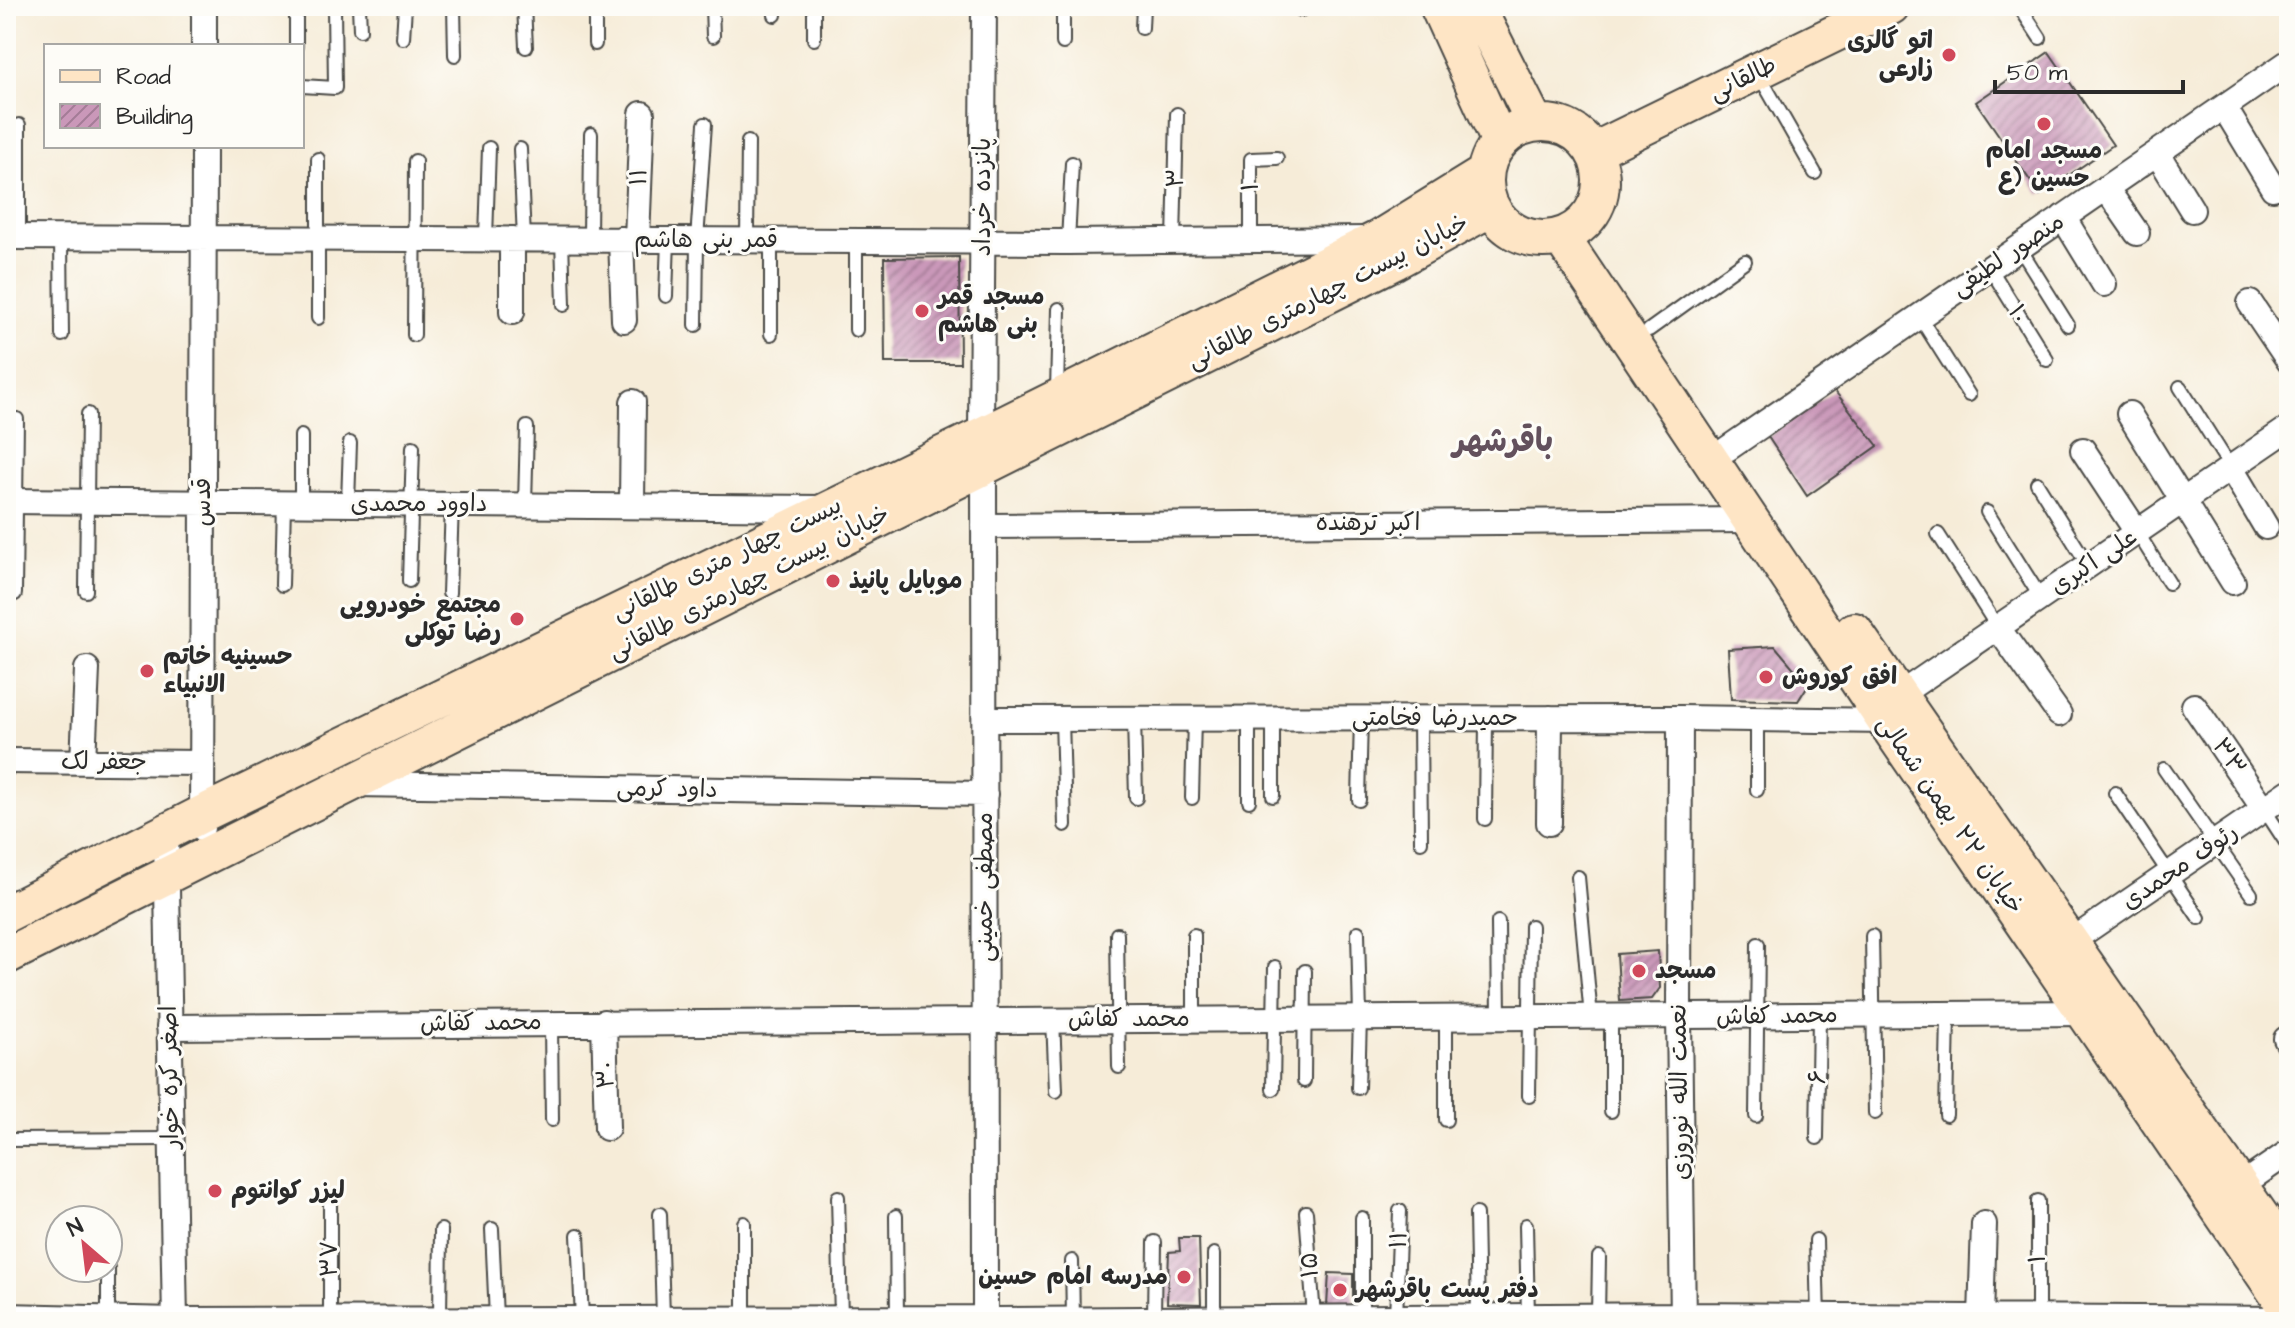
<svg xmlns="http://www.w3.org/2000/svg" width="2295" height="1328" font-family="'Architects Daughter','Playpen Sans Arabic',sans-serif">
  <defs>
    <pattern id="building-hatch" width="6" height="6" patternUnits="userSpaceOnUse" patternTransform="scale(2)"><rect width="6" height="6" fill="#ca98b9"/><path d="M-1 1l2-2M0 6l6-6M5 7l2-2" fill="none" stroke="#a47c97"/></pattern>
  </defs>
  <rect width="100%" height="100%" fill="#fdfcf7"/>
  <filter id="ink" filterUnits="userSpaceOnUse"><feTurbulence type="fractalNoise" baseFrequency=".0125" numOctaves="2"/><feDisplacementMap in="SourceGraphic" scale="16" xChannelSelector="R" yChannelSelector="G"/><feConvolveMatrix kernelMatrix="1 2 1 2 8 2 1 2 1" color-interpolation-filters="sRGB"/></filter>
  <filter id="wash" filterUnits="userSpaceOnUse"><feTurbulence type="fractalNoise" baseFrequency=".006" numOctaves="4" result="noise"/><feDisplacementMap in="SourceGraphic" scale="32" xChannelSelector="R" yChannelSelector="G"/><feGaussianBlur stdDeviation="1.8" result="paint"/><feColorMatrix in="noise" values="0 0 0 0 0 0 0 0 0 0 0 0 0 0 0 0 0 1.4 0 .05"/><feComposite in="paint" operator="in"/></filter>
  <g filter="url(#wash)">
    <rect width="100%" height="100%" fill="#f6ecd8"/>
    <g id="blocks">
      <!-- building -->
      <path fill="url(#building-hatch)" d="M2049,52L2113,145L2040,195L1976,102Z
        M959,257L960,363H885L884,258Z
        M1834,390L1878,446L1807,496L1768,437Z
        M1775,646L1808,685L1798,701L1731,699L1728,649Z
        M1658,951L1660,988L1652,999L1620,1001L1617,954Z
        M1179,1238H1199L1201,1304L1167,1303L1169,1252L1180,1251Z
        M1329,1273L1353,1274V1307L1327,1306Z"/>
    </g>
  </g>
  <g filter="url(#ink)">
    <use href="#blocks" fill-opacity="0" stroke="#494845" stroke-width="2"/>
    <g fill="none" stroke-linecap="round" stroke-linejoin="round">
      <!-- lane casing -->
      <g stroke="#494845" stroke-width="16">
        <path id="lane" d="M296,6V46
          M359,6L360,30
          M454,6L455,55
          M524,6L526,47
          M595,6V44
          M631,6V8
          M712,6L713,36
          M774,6L775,15
          M1063,6V43
          M2019,6L2040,38
          M1216,7V6
          M1301,10V6
          M1142,28L1143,6
          M403,38L405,6
          M814,39V6
          M1759,75L1815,173
          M302,86L335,88L334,6
          M520,149L524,239
          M318,159V318
          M19,237V125
          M61,237L62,335
          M486,238L489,148
          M562,239L564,305
          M590,239L591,134
          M747,240L748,142
          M771,240V334
          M1174,241L1177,114
          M1068,242L1072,163
          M1251,242V159L1277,158
          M2019,247L2068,325
          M1990,268L2047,360
          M666,296L668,240
          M1919,316L1969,395
          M696,325L697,240L705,124
          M856,330V241
          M1649,330L1745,261
          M414,335L415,161
          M2180,387L2231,468
          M1057,391L1059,309
          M2037,483L2088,565
          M301,503V436
          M348,503L350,443
          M525,504L527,427
          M1987,512L2041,598
          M2137,532L2169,583
          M1938,534L1998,628
          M409,581L413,447
          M282,585L284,503
          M86,591L88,414
          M449,593L452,504
          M15,594L17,419
          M1134,718L1136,798
          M1420,718L1421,842
          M1062,719L1065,825
          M1249,719V801
          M1757,719V790
          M2164,769L2251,894
          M2115,793L2199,918
          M1273,796V719
          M1192,798L1194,719
          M1359,800L1361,718
          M2264,809L2289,847
          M1485,819L1486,718
          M1578,877L1591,1017
          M1498,922L1499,1018
          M1358,932L1360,1018L1358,1088
          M1117,934L1119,1067
          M1194,935V1019
          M1872,936L1875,1113
          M1446,1018V1120
          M1053,1019L1056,1091
          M551,1023L552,1120
          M1304,1081L1305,971
          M1273,1089L1275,967
          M1529,1096L1531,926
          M1611,1111V1017
          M1946,1115L1948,1015
          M1756,1116L1758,944
          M1817,1138L1819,1016
          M6,1140L171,1139
          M838,1197L841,1318
          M330,1200V1319
          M1306,1212L1314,1317
          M660,1214L663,1318
          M1476,1214L1478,1316
          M896,1216L897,1318
          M1526,1225L1528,1316
          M492,1229L496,1318
          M578,1235L582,1318
          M1816,1240L1818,1319
          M1072,1261L1073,1319
          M108,1268V1318
          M1598,1316L1599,1257
          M1362,1317V1218
          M1396,1317L1400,1211
          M2038,1317V1201
          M440,1318L441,1230
          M744,1318V1223
          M1154,1318L1155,1242
          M1214,1318V1254"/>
      </g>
      <!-- street casing -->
      <g stroke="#494845" stroke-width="28">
        <path id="street" d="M204,46V6
          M2224,107L2273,188
          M2157,153L2192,210
          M2106,188L2137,233
          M2063,217L2104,284
          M6,237L1068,242L1368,239
          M512,239V312
          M621,239L624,320
          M637,239L642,114
          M2250,303L2289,361
          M2129,414L2233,582
          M981,436L984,6
          M1727,449L2289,62
          M2083,450L2137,532
          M984,466L985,1308
          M2231,468L2266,527
          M6,501L825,508
          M632,504L633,402
          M984,526L1751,520
          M1998,628L2059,714
          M1899,695L2289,428
          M2194,706L2264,809
          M1680,718L1679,1017L1683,1322
          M985,719L1680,718L1885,721
          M6,761L202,763
          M83,762L87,669
          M355,784L985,794
          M1549,823L1550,718
          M202,828L204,146
          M166,833L175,1322
          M2070,942L2289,792
          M604,1022L607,1128
          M169,1027L2088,1013
          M2286,1039L2289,1044
          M2240,1186L2289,1152
          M6,1316L175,1320L975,1318
          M1981,1317L1984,1224
          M997,1320L1683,1315L2289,1319"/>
      </g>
      <!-- secondary casing -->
      <g stroke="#494845" stroke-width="40">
        <path id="secondary" d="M1438,6L1500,142
          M1476,6L1535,123
          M1485 181a58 58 0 1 1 116 0a58 58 0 1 1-116 0Z
          M1594,151L1891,6
          M1561,237L1885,721L2289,1311
          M1854,631L2289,1257
          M6,914L202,814L981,436L1378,239L1485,173
          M6,956L1395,261L1491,208"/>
      </g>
      <!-- lane -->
      <use href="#lane" stroke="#fff" stroke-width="12"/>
      <!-- street -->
      <use href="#street" stroke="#fff" stroke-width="24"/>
      <!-- secondary -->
      <use href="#secondary" stroke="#fee5c5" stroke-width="36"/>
    </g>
  </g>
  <!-- markers -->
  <g fill="#d1495b" stroke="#fdfcf7" stroke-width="3">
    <circle cx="1949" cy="55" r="8"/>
    <circle cx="2044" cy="124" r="8"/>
    <circle cx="922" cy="311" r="8"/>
    <circle cx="833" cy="581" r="8"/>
    <circle cx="517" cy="619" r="8"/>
    <circle cx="147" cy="671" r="8"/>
    <circle cx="1766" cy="677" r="8"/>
    <circle cx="1639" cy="971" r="8"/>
    <circle cx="215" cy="1191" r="8"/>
    <circle cx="1184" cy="1277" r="8"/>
    <circle cx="1340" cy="1290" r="8"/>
  </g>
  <g text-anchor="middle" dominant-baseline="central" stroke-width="6" stroke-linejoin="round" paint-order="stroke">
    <!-- poi labels -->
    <g font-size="24" font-weight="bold" fill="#2b2b2b" stroke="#fdfcf7" text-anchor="start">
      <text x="1933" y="41" text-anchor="end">اتو گالری<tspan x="1933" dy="28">زارعی</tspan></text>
      <text x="2044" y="151" text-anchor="middle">مسجد امام<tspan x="2044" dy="28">حسین (ع</tspan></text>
      <text x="938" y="297">مسجد قمر<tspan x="938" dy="28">بنی هاشم</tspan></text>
      <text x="849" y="581">موبایل پانیذ</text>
      <text x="501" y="605" text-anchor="end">مجتمع خودرویی<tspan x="501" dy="28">رضا توکلی</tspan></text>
      <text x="163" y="657">حسینیه خاتم<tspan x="163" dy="28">الانبیاء</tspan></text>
      <text x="1782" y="677">افق کوروش</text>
      <text x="1655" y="971">مسجد</text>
      <text x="231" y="1191">لیزر کوانتوم</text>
      <text x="1168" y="1277" text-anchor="end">مدرسه امام حسین</text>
      <text x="1356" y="1290">دفتر پست باقرشهر</text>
    </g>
    <!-- street labels -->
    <g font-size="24" fill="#2b2b2b" stroke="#fdfcf7">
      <text transform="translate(1743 79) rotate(-26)">طالقانی</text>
      <text transform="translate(639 177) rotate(-88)">۱۱</text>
      <text transform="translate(1176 178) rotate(-89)">۳</text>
      <text transform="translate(1251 187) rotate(-90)">۱</text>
      <text transform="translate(983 197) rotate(-90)">پانزده خرداد</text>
      <text x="706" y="240">قمر بنی هاشم</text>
      <text transform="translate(2008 255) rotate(-34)">منصور لطیفی</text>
      <text transform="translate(1328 292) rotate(-27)">خیابان بیست چهارمتری طالقانی</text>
      <text transform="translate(2018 314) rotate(58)">۱۰</text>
      <text transform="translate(203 502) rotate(-90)">قدس</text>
      <text x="419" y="504">داوود محمدی</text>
      <text x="1368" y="523">اکبر ترهنده</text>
      <text transform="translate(727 559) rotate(-26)">بیست چهار متری طالقانی</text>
      <text transform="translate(2094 562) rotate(-34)">علی اکبری</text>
      <text transform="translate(749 583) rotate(-27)">خیابان بیست چهارمتری طالقانی</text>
      <text x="1435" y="718">حمیدرضا فخامتی</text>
      <text transform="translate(2229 757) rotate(55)">۳۳</text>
      <text x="104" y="762">جعفر لک</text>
      <text transform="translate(667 789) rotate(1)">داود کرمی</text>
      <text transform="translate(1950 815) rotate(55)">خیابان ۲۲ بهمن شمالی</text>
      <text transform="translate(2180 867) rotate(-34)">رئوف محمدی</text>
      <text transform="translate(985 887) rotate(-90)">مصطفی خمینی</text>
      <text transform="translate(1777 1016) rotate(-1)">محمد کفاش</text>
      <text x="1129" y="1019">محمد کفاش</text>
      <text transform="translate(481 1023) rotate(-1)">محمد کفاش</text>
      <text transform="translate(606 1075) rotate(-92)">۳۰</text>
      <text transform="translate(170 1077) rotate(-91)">اصغر کره خوار</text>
      <text transform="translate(1818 1077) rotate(-89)">۶</text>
      <text transform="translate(1680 1092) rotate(-91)">نعمت الله نوروزی</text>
      <text transform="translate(1399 1240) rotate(-87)">۱۱</text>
      <text transform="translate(330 1259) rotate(-90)">۳۷</text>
      <text transform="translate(2038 1259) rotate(-90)">۱</text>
      <text transform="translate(1310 1265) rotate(-94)">۱۵</text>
    </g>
    <!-- district labels -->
    <g font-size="32" font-weight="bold" fill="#63515d" stroke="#fdfcf7">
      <text x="1503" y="441">باقرشهر</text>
    </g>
  </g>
  <!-- margin -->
  <rect width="2295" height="1328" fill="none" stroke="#fdfcf7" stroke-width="32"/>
  <!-- legend -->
  <rect x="44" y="44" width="260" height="104" fill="#fdfcf7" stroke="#a9a8a5" stroke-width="2"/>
  <rect x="60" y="70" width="40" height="12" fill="#fee5c5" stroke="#a9a8a5" stroke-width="2"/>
  <text x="116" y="84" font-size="24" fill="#2b2b2b">Road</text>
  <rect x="60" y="104" width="40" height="24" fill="url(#building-hatch)" stroke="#a9a8a5" stroke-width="2"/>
  <text x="116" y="124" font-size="24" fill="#2b2b2b">Building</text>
  <!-- north arrow -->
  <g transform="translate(84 1244) rotate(332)"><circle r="38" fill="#fdfcf7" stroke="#a9a8a5" stroke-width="2"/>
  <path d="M0-6L14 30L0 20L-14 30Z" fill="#d1495b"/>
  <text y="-12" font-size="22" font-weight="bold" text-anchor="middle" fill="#2b2b2b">N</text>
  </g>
  <!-- scale -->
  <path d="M1995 80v12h188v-12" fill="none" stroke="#2b2b2b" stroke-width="4"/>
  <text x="2007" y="80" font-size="24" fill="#2b2b2b" stroke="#fdfcf7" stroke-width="6" paint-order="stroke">50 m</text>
</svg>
